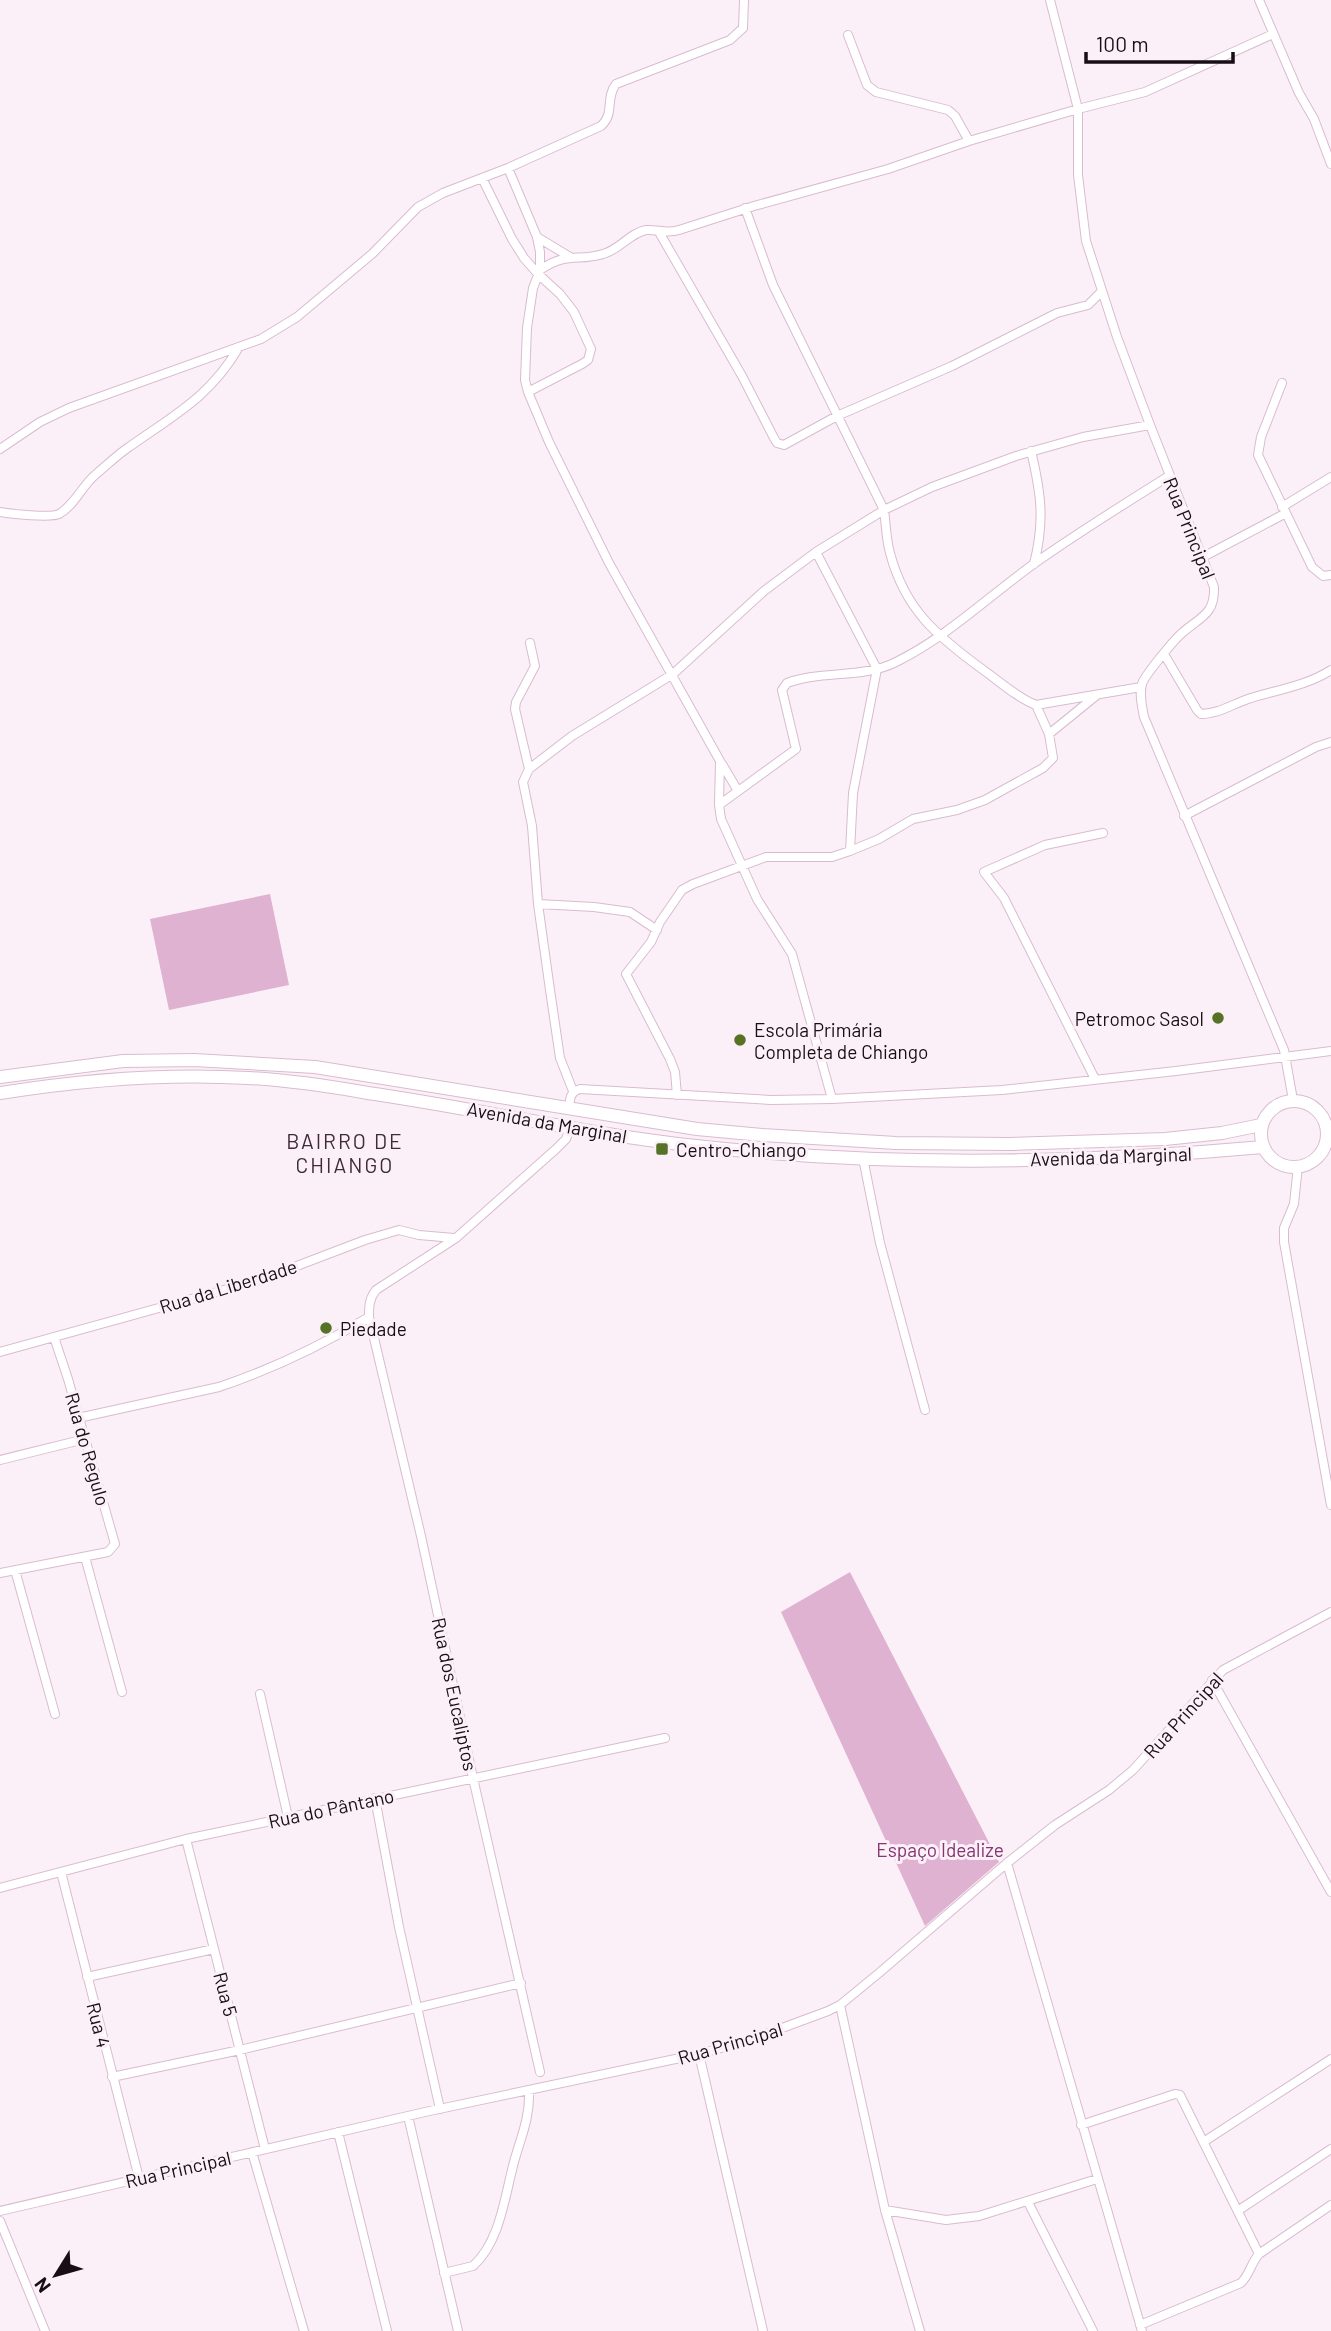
<svg xmlns="http://www.w3.org/2000/svg" width="1331" height="2331" font-family="Barlow,sans-serif">
  <rect width="100%" height="100%" fill="#fcf0f8"/>
  <!-- green -->
  <path fill="#dfb2d2" d="M270,894L289,985L169,1010L150,919Z
    M850,1572L999,1862L925,1926L781,1612Z"/>
  <g fill="none" stroke-linecap="round" stroke-linejoin="round">
    <!-- minor casing -->
    <g stroke="#d9bbd0" stroke-width="10">
      <path id="minor" d="M1050,0L1078,109V175L1086,241L1117,337L1150,425L1214,587C1215,615 1200,617 1182,633C1174,640 1144,676 1142,684C1139,695 1142,706 1144,717L1284,1050L1293,1100
        M1259,0L1299,93L1314,119L1331,164
        M848,35L867,85L876,92L948,110L955,116L969,141
        M508,168L537,237L540,252V270L533,288L527,328L525,380L528,392L549,442L609,563L720,761L719,805L721,819L757,899L792,954L832,1099
        M482,178L512,239L524,258L538,274L560,294L574,312L591,349L588,360L582,364L528,392
        M745,208L773,285L884,510C886,524 886,539 890,553C905,610 937,636 982,669C999,681 1016,697 1036,705L1141,687
        M659,232L742,376L774,438L777,443L784,445L837,416L952,366L1057,313L1088,305L1102,291
        M537,237L570,257
        M540,270C567,251 578,262 603,254C619,250 630,233 646,230C657,229 666,234 679,230L754,206L888,169L969,141L1078,109L1145,92L1273,34
        M1282,383L1261,437L1258,455L1312,567L1323,576L1331,575
        M0,449L40,422L69,408L261,339L297,317L372,254L418,207L443,193L508,168L601,126C615,114 605,98 616,84L730,40L743,28L744,0
        M1031,451C1041,493 1045,521 1034,564
        M1282,507L1331,477
        M0,512C10,514 51,518 59,514C74,506 82,486 95,475C106,466 117,455 129,447C174,415 210,397 239,347
        M816,552L877,669L853,793L850,851
        M1203,557L1286,513
        M1164,654L1197,710L1201,714C1218,714 1233,704 1248,699C1276,690 1306,686 1331,670
        M1049,734L1097,695
        M722,764L738,791
        M529,769L515,709L516,702L535,666L530,643
        M719,805L796,749L782,690L787,683C821,670 863,679 896,662C947,637 989,596 1035,563C1079,532 1124,504 1169,476
        M1184,816L1316,747L1331,742
        M538,904L594,907L630,912L657,930
        M1095,1079L1004,898L984,872L1045,845L1103,833
        M573,1091L560,1058L550,990L538,904L532,826L523,782L529,769L572,736L673,674L764,591L816,552L884,510L932,487L1016,456L1083,437L1150,425
        M677,1095L675,1072L670,1059L626,974L651,942L660,922L682,890L693,884L766,857H832L850,851L879,839L913,819L957,810L985,800L1043,768L1053,758L1049,734L1036,705
        M569,1110C570,1100 569,1092 580,1089L771,1100L832,1099L1002,1090L1176,1071L1331,1051
        M863,1158L880,1243L925,1410
        M1298,1166L1294,1204L1284,1228V1242L1331,1505
        M0,1352L260,1280L365,1240L399,1230L419,1235L454,1238
        M78,1418L219,1387C270,1370 322,1345 369,1317
        M0,1460L85,1439
        M85,1557L122,1692
        M15,1570L55,1714
        M0,1573L108,1552L115,1544L68,1379L54,1337
        M1212,1680L1331,1892
        M260,1694L288,1817
        M375,1798L399,1927L440,2109
        M186,1839L265,2149
        M1007,1863L1142,2331
        M61,1872L139,2178
        M0,1888L186,1839L665,1738
        M87,1977L214,1949
        M840,2005L885,2210L920,2331
        M699,2054L763,2331
        M540,2072L473,1778L421,1536L369,1317C369,1306 369,1299 376,1290L456,1238L556,1149L566,1139L570,1128
        M112,2077L240,2050L521,1983
        M408,2116L458,2331
        M1081,2125L1175,2094L1180,2095L1259,2254
        M338,2132L387,2331
        M1205,2141L1331,2059
        M252,2152L304,2331
        M1028,2202L1093,2331
        M885,2210L946,2220L979,2216L1097,2179
        M1239,2210L1331,2149
        M0,2211L425,2112L699,2054L747,2041L828,2011L840,2005L879,1973L1007,1863L1055,1825L1109,1790L1133,1770L1223,1670L1331,1612
        M0,2221L45,2331
        M444,2273L473,2266C502,2240 505,2191 516,2155C523,2132 530,2115 529,2091
        M1140,2325L1241,2283C1250,2274 1251,2263 1259,2254L1331,2205"/>
    </g>
    <!-- primary casing -->
    <g stroke="#d9bbd0" stroke-width="14">
      <path id="primary" d="M0,1077L123,1061L194,1060L315,1067L697,1129L762,1135L896,1143L1009,1144L1165,1139L1222,1133L1261,1125
        M0,1093C82,1080 165,1073 248,1078C288,1080 328,1086 368,1093C478,1109 586,1134 696,1146C884,1167 1075,1164 1263,1147
        M1261 1134a33 33 0 1 1 66 0a33 33 0 1 1-66 0Z"/>
    </g>
    <!-- minor -->
    <use href="#minor" stroke="#fff" stroke-width="8"/>
    <!-- primary -->
    <use href="#primary" stroke="#fff" stroke-width="12"/>
  </g>
  <!-- markers -->
  <g fill="#567226" stroke="#fcf0f8" stroke-width="2.5">
    <circle cx="1218" cy="1018" r="7"/>
    <circle cx="740" cy="1040" r="7"/>
    <rect x="655" y="1142" width="14" height="14" rx="3.5"/>
    <circle cx="326" cy="1328" r="7"/>
  </g>
  <g text-anchor="middle" dominant-baseline="central" stroke-width="6" stroke-linejoin="round" paint-order="stroke">
    <!-- street labels -->
    <g font-size="19" fill="#180e15" stroke="#fcf0f8">
      <text transform="translate(1190 528) rotate(68)">Rua Principal</text>
      <text transform="translate(547 1122) rotate(10)">Avenida da Marginal</text>
      <text transform="translate(1111 1156) rotate(-2)">Avenida da Marginal</text>
      <text transform="translate(228 1286) rotate(-17)">Rua da Liberdade</text>
      <text transform="translate(88 1449) rotate(74)">Rua do Regulo</text>
      <text transform="translate(455 1694) rotate(78)">Rua dos Eucaliptos</text>
      <text transform="translate(1183 1715) rotate(-48)">Rua Principal</text>
      <text transform="translate(331 1808) rotate(-12)">Rua do Pântano</text>
      <text transform="translate(226 1994) rotate(75)">Rua 5</text>
      <text transform="translate(99 2025) rotate(76)">Rua 4</text>
      <text transform="translate(730 2043) rotate(-16)">Rua Principal</text>
      <text transform="translate(178 2169) rotate(-13)">Rua Principal</text>
    </g>
    <!-- poi labels -->
    <g font-size="19" fill="#180e15" stroke="#fcf0f8" text-anchor="start">
      <text x="1204" y="1018" text-anchor="end">Petromoc Sasol</text>
      <text x="754" y="1029">Escola Primária<tspan x="754" dy="22">Completa de Chiango</tspan></text>
      <text x="676" y="1149">Centro-Chiango</text>
      <text x="340" y="1328">Piedade</text>
    </g>
    <!-- park labels -->
    <g font-size="19" fill="#843572" stroke="#fcf0f8">
      <text x="940" y="1849">Espaço Idealize</text>
    </g>
    <!-- neighbourhood labels -->
    <g font-size="21" letter-spacing="2" fill="#40293a" stroke="#fcf0f8">
      <text x="345" y="1140">BAIRRO DE<tspan x="345" dy="24">CHIANGO</tspan></text>
    </g>
  </g>
  <!-- north arrow -->
  <g transform="translate(56 2275) rotate(233)" stroke="#fcf0f8" stroke-width="5" paint-order="stroke">
  <path d="M0-5L12 26L0 18L-12 26Z" fill="#180e15"/>
  <text y="-10" font-size="19" font-weight="bold" text-anchor="middle" fill="#180e15">N</text>
  </g>
  <!-- scale -->
  <path d="M1086 52v10h147v-10" fill="none" stroke="#180e15" stroke-width="3.5"/>
  <text x="1096" y="52" font-size="21" fill="#180e15" stroke="#fcf0f8" stroke-width="5" paint-order="stroke">100 m</text>
</svg>
